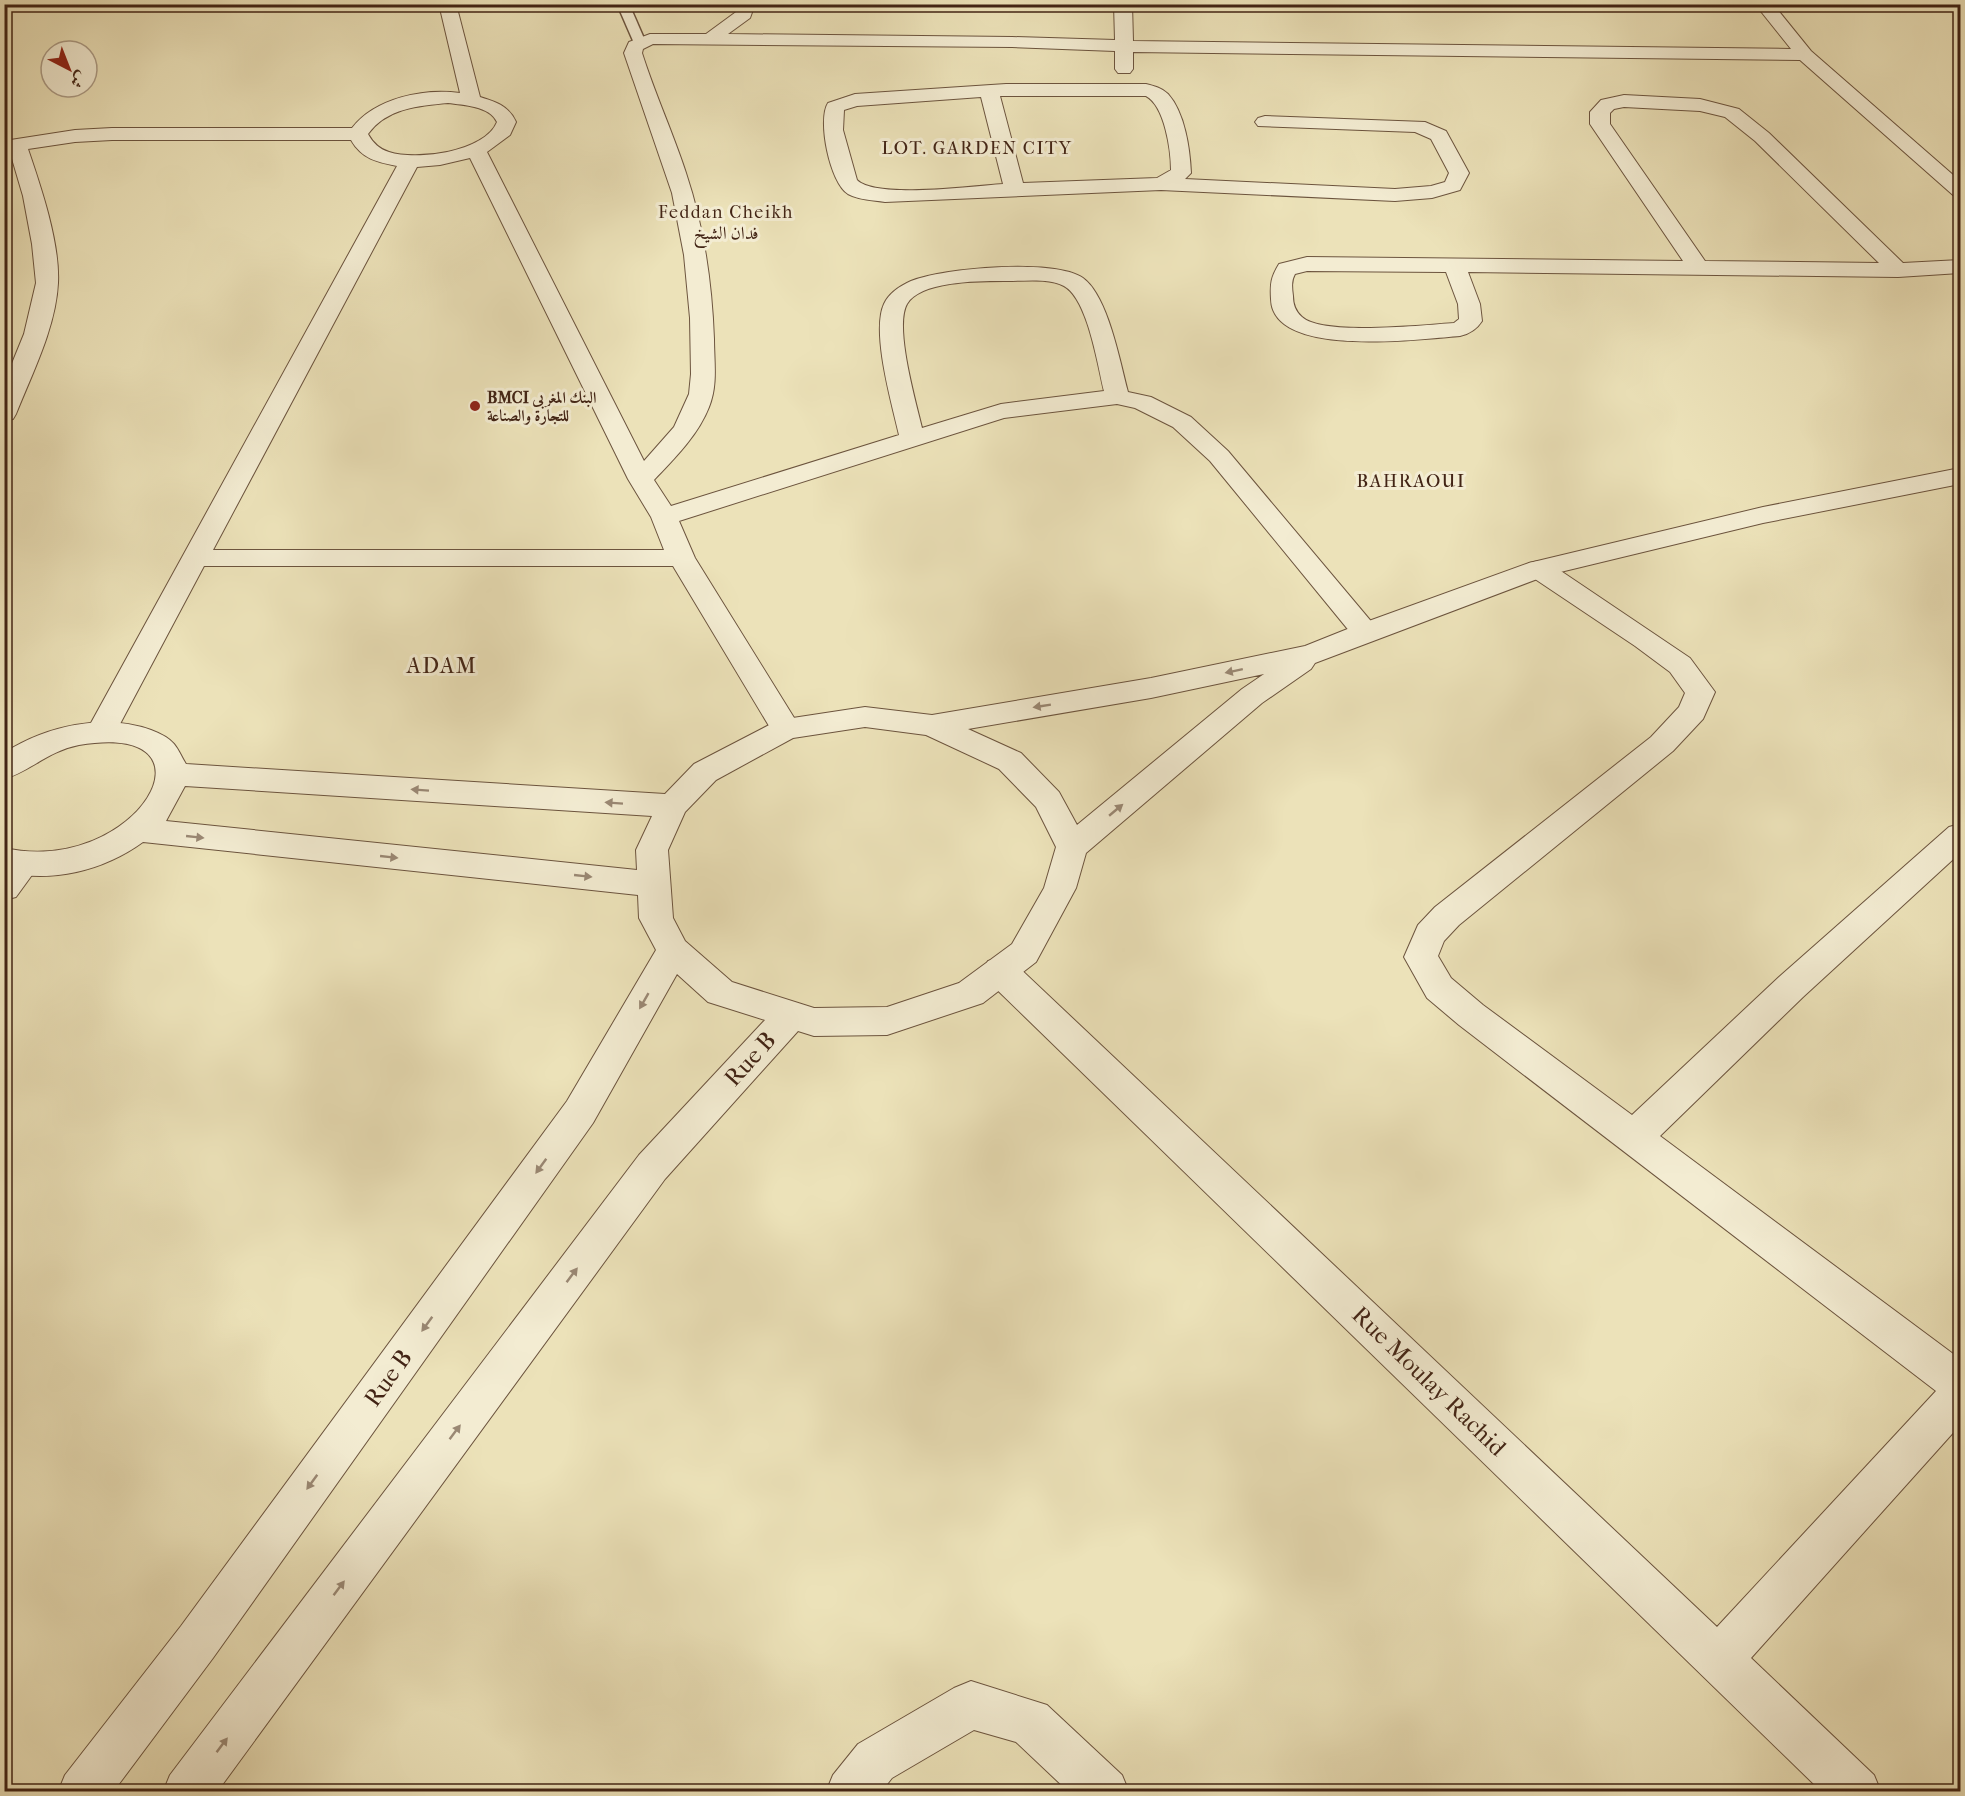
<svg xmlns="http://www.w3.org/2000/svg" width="1965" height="1796" font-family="'IM FELL French Canon',Amiri,serif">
  <rect width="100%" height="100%" fill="#ece2b9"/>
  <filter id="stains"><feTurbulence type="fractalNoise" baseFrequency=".00333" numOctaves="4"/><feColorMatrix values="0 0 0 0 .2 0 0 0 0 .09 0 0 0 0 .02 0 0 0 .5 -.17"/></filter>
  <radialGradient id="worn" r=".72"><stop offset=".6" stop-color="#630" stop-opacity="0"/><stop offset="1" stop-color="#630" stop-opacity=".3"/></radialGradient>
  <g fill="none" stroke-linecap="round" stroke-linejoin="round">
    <!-- service casing -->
    <g stroke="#6c543e" stroke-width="3">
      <path id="service" d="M617,4H629L646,43L644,46L640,47L634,43Z"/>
    </g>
    <!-- minor casing -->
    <g stroke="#6c543e" stroke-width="2">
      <path id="minor" d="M439,4H456L480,97C496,102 509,106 516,122L510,135L487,152L644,461L674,427L689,394L691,374L690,318L684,255L672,193L624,53L629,42L650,34H706L736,12L737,4H755L750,18L728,34L1012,37L1115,40L1114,4H1132L1133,41L1791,49L1755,4H1773L1811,51L1960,181V197L1953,195L1800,60L1133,52V69L1130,73H1118L1115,69V51L1012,47L653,44L643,49L642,53C655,94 673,133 686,173C704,227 712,283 714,339C714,362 718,385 709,407C698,435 675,458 654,480L671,506L899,435C892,404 871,332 884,304C889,293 900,286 911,281C942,268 1055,258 1083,278C1108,296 1120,362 1128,392L1151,397L1191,417L1228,451L1375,626L1379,632L1375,638L1365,641L1355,638L1210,461L1173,427L1135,408L1117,404L1004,418L679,521L695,558L801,729L797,736L786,739L775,736L673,566H204L112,739L101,742L90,739L86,732L397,166C377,162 362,159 351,140H112L75,142L28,149C41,187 60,243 58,283C56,327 32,374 16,414L13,419L4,421V383L24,334L36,283L32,244L23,196L10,152L4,153V141L75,130L112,128H352C375,98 424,88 460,93ZM448,103C463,105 490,106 497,122C485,152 416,161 389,152C379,149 373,143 368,134C387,108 418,106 448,103ZM470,158L628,479L651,517L664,550H213L417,167L440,165ZM1008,281C1025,281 1049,278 1064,286C1088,299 1098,367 1104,391L1001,404L922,428C916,402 894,327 907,304C921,280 983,281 1008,281Z
        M1306,4H1403L1395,9H1314Z
        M1006,84H1146C1154,86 1162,88 1168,94C1185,113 1190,149 1191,173L1185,179L1395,189L1431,186L1445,182L1449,173L1431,139L1415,132L1258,126L1255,122L1258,118L1265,116L1425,122L1446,131L1469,173L1460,190L1432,198L1395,201L1161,190L885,202C873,200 859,200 848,194C830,183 817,120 828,103L855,94ZM1000,96H1146C1165,106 1171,151 1171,170L1157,178L1023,183ZM981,97L1003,184C974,186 876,199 857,180L843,130L844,110L857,106Z
        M1624,95L1700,99L1739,109L1769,133L1903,263L1960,260V273L1898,277L1468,272L1480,304L1482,321C1477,329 1469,334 1460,336C1421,339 1272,359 1271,299C1270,284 1271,277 1279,264L1307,257L1683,261L1590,124V112L1601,100ZM1624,107L1700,111L1725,117L1755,141L1879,263L1705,261L1610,124V113L1614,109ZM1307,271L1446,272L1458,304L1459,319L1454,323C1423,325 1323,336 1302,317C1295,311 1293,304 1293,296C1292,288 1291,281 1295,274Z
        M1539,561L1549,563L1690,658L1715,692L1703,719L1673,751L1459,925L1444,941L1438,956L1451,978L1483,1005L1632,1115L1779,977L1949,827L1960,824V853L1803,997L1660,1136L1960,1359V1425L1751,1658L1874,1775L1881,1792H1822L988,981L983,971L988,961L1000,958L1012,961L1717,1627L1936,1391L1459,1025L1427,998L1404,957L1418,925L1435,907L1651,737L1679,707L1685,693L1670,672L1635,646L1529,575L1525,569L1529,563Z
        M24,852L35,856L40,864L16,897L4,900V865L13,856Z
        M971,1681L1047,1705L1122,1775L1129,1792H1069L1016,1742L974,1730L892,1778L881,1792H826L833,1775L858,1744L954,1688Z"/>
    </g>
    <!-- tertiary casing -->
    <g stroke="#6c543e" stroke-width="2">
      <path id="tertiary" d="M1960,468V484L1763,523L1548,575L1315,663L1311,669L1262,703L1086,853L1076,888L1036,962L983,1003L887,1035L814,1036L798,1031L665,1179L217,1792H163L170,1775L639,1155L765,1020L708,1002L677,974L593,1123L213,1658L113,1792H58L65,1775L181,1626L567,1101L656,950L639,918L638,895L143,842C103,871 52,883 4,872V848C138,877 227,720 79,745C48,751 31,771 4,779V753C46,726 103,713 151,730C159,733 168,737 174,744C179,750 182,758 186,764L665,794L694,764L775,722L786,719L865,707L932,715L1151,678L1305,646L1355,626L1529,563L1763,507ZM1264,674L1242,689L1077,825L1059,792L1021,753L968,729L1151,698ZM865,727L926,735L999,769L1036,807L1056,847L1044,888L1012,944L959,983L887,1007L814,1008L732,982L685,941L673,918L668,850L685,812L716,780L793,738ZM185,786L652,816L636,850L637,870L166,821Z"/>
    </g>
    <!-- service -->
    <use href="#service" fill="#f3ecd2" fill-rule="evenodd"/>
    <!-- minor -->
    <use href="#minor" fill="#f3ecd2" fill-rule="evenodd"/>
    <!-- tertiary -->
    <use href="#tertiary" fill="#f3ecd2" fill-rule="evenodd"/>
  </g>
  <!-- one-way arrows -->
  <defs><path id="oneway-solid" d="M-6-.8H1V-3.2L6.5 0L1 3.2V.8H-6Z" transform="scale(1.5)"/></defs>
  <g fill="#9a8874">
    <use href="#oneway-solid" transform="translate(1234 671) rotate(168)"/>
    <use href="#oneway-solid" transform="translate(1042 706) rotate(171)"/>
    <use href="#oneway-solid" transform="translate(420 790) rotate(-176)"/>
    <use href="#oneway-solid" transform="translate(614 803) rotate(-176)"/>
    <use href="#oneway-solid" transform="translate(1116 810) rotate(-40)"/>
    <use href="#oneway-solid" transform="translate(195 837) rotate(6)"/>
    <use href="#oneway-solid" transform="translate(389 857) rotate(6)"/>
    <use href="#oneway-solid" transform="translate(583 876) rotate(6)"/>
    <use href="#oneway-solid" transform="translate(644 1001) rotate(120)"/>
    <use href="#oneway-solid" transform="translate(541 1166) rotate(126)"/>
    <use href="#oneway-solid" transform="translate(572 1275) rotate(-53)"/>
    <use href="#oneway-solid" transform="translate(427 1324) rotate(126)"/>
    <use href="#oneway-solid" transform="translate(455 1432) rotate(-53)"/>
    <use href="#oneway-solid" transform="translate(312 1482) rotate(126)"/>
    <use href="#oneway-solid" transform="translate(339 1588) rotate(-53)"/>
    <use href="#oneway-solid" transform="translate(222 1745) rotate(-53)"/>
  </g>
  <!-- markers -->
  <circle fill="#8f2418" stroke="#f3ecd2" stroke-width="2" cx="475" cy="406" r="6"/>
  <g text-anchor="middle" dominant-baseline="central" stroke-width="6" stroke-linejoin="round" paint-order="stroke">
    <!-- far-poi labels -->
    <g font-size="16" font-weight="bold" fill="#422415" stroke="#f3ecd2" text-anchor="start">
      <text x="487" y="397">BMCI البنك المغربي<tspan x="487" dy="18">للتجارة والصناعة</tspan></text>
    </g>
    <!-- far-quarter labels -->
    <g font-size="18" letter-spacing="1.5" fill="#422415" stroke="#f3ecd2">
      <text x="977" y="148">LOT. GARDEN CITY</text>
      <text x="726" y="212">Feddan Cheikh<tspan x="726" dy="21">فدان الشيخ</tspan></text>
      <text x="1411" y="481">BAHRAOUI</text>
    </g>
    <!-- quarter labels -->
    <g font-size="22" letter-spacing="1.5" fill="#422415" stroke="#f3ecd2">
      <text x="442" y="666">ADAM</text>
    </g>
    <!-- near-street labels -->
    <g font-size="24" fill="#422415" stroke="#f3ecd2">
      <text transform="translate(750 1059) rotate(-48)">Rue B</text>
      <text transform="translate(388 1378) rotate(-54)">Rue B</text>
      <text transform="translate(1429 1381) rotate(44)">Rue Moulay Rachid</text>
    </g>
  </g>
  <!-- margin -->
  <rect width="1965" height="1796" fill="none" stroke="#ece2b9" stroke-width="24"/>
  <rect x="6" y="6" width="1953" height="1784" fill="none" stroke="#422415" stroke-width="3"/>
  <rect x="12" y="12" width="1941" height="1772" fill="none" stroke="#422415" stroke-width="1.5"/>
  <!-- north arrow -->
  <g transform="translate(69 69) rotate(138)"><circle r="28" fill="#f3ecd2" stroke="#ac9c86" stroke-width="1.5"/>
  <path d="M0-4.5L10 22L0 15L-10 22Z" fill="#8f2418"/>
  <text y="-9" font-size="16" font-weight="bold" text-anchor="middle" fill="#422415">ش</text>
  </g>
  <rect width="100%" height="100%" filter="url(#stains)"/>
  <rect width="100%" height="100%" fill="url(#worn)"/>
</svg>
